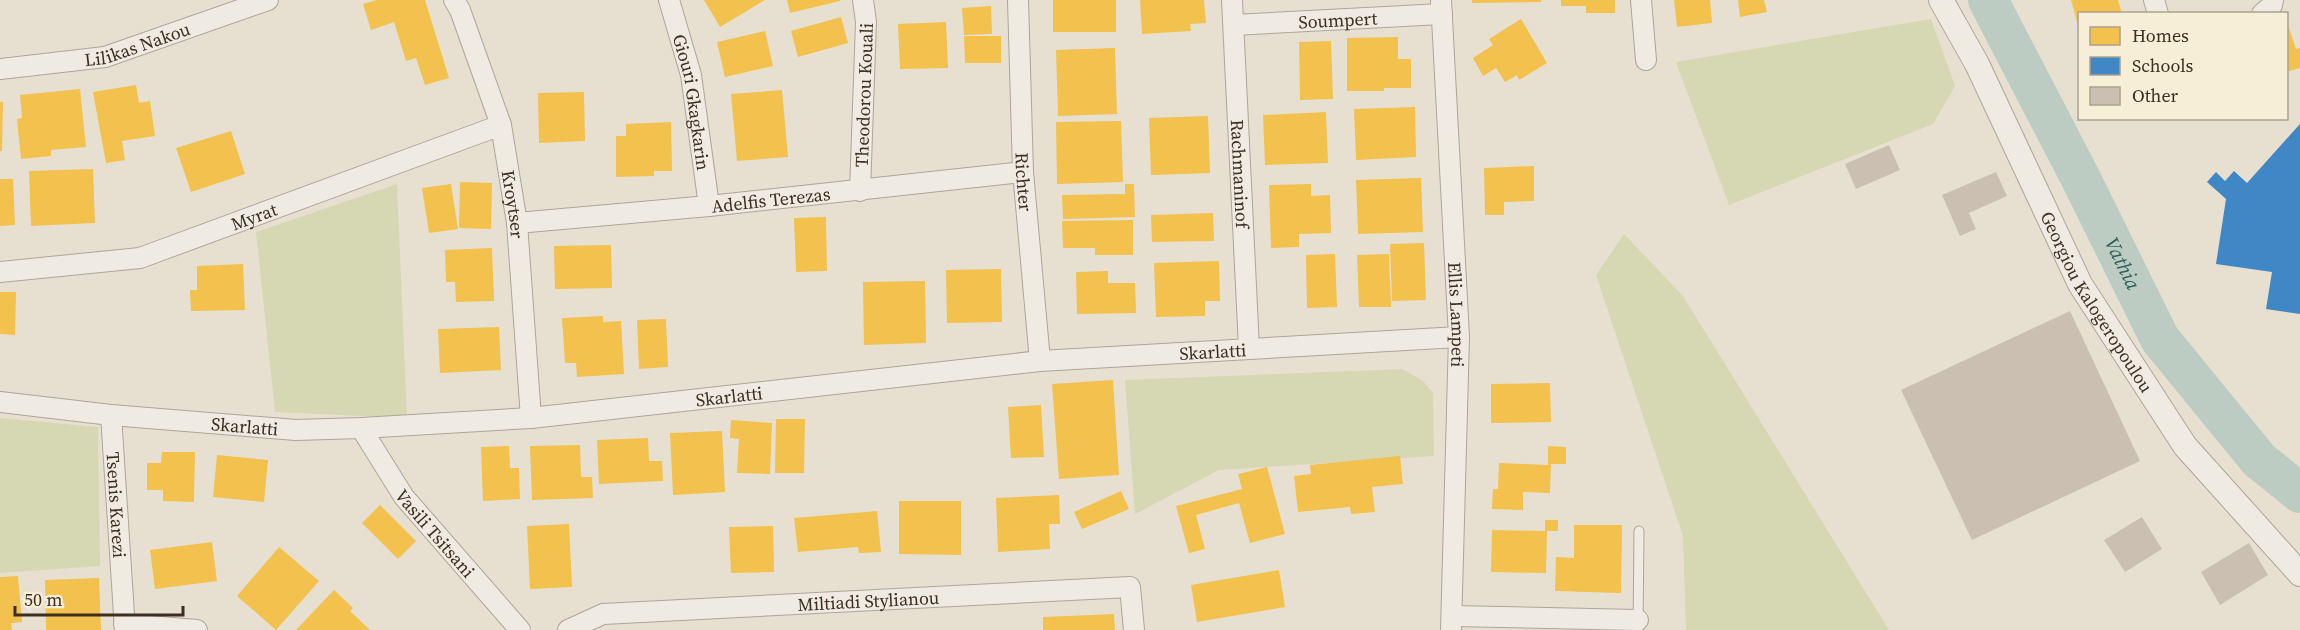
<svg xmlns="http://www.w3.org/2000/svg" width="2300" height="630" font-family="'Source Serif 4',serif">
  <rect width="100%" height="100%" fill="#e7e0d1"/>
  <!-- green -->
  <path fill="#d6d7b3" d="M1931,19L1955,86L1933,124L1729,205L1676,62Z
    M397,184L407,418L275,412L256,232Z
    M1624,234L1683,296L1889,630H1686L1683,536L1596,275Z
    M1402,369L1423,381L1433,393L1434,456L1219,470L1135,514L1125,380Z
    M0,418L98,427L100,566L0,573Z"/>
  <!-- homes -->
  <path fill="#f2c14e" d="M377,0H425L449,78L425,85L416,58L406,61L394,22L371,30L363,4Z
    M704,0H765L720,27Z
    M787,0H840V1L790,13Z
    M1053,0H1116V32H1053Z
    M1140,0H1204L1206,23L1190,24L1191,31L1142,34Z
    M1472,0H1541V2L1472,3Z
    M1561,0H1615V13H1586V6H1561Z
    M1674,0H1710L1712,23L1677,27Z
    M1738,0H1764L1767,12L1740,17Z
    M2071,0H2118L2122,14H2080L2079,29Z
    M991,6L992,34L964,35L962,8Z
    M841,17L848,43L798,57L791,31Z
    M1521,19L1547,63L1519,80L1517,75L1505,82L1496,68L1483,76L1473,58L1493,45L1489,39Z
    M946,22L948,68L900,69L898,24Z
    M2289,28L2296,49L2300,48V68L2286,72V29Z
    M765,31L773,66L725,77L717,42Z
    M964,36H1001V63H965Z
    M1398,37V59H1411V88H1384V91H1347V38Z
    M1331,41L1333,99L1300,100L1299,42Z
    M1115,48L1117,114L1058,116L1056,50Z
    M136,85L139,103L150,101L155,136L122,141L125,160L106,163L93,92Z
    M80,89L86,147L51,150V156L21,159L17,119L22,118L20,95Z
    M782,90L788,157L737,161L731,94Z
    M584,92L585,141L539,143L538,93Z
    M0,102H3L2,151H0Z
    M1415,107L1416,157L1356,160L1354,109Z
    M1326,112L1328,163L1265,165L1263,115Z
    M1208,116L1210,173L1151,175L1149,118Z
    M1121,121L1123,182L1057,184L1056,122Z
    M671,122L672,171H654V176L616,177V136H626V124Z
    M231,131L245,174L191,192L176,148Z
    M1534,166V201L1504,202V215H1485L1484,168Z
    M93,169L95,223L31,226L29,171Z
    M1421,178L1423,232L1358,234L1356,180Z
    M0,179H13L15,225L0,226Z
    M460,182L492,183L491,229L459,228Z
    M451,184L458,229L429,233L422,188Z
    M1125,184H1134L1135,217L1063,219L1062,195L1125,194Z
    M1311,184V196L1330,195L1331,233L1299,234V247L1271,248L1269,185Z
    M1213,213L1214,241L1152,242L1151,215Z
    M826,217L827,271L796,272L794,218Z
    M1133,220V255H1095V248H1063L1062,221Z
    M1424,243L1426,300L1392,301L1390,244Z
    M611,245L612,288L555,289L554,246Z
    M492,248L494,301L456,302L455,282H446L445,250Z
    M1335,254L1337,307L1307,308L1306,255Z
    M1389,254L1391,307H1359L1357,255Z
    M1219,261L1220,301H1205V316L1156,317L1154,263Z
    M243,264L245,310L191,311L190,290H197V266Z
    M1001,269L1002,322L947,323L946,270Z
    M1108,271V283H1135L1136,313L1077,314L1076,272Z
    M925,281L926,343L864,345L863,282Z
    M0,292H16L15,335L0,334Z
    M603,316V322L621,321L624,374L577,377L576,363H565L562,318Z
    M666,319L668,367L639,369L637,320Z
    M499,327L501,370L440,373L438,329Z
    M1113,380L1119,475L1059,479L1052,384Z
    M1550,383L1551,422L1491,423V384Z
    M1041,405L1044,457L1011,458L1008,407Z
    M776,419H805L804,473H775Z
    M731,420L772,423L770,474L737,473L739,439L730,438Z
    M722,431L725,492L673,495L670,433Z
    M648,438L649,461H662L663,481L599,484L597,440Z
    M580,445L581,477H592L593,498L532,500L530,446Z
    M509,446L510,468H519L520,499L483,501L481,447Z
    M1548,446L1566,447V464H1551L1550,493L1523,492V510L1492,509L1493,489H1498L1499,463L1548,465Z
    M162,452H195L194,502L163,501V490H147V463H161Z
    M217,455L268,460L264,502L213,497Z
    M1400,456L1403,484L1372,487L1375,512L1351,514L1350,507L1298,512L1294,476L1311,474L1310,465Z
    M1267,467L1285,534L1250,543L1239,503L1196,515L1205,549L1189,553L1176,506L1242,489L1238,474Z
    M1121,491L1129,509L1082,529L1074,512Z
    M1059,495L1060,524H1049L1050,549L998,552L996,498Z
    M899,501H961V555L899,554Z
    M380,505L416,541L398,559L362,523Z
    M877,511L881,552L859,553L858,547L798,552L794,518Z
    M1545,520H1558V531H1547L1546,573L1491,572L1492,530L1545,531Z
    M569,524L572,587L530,589L527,526Z
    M1574,525H1622L1621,593L1555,591L1556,557L1574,558Z
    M773,526L774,572L731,573L729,527Z
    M212,542L217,581L155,589L150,550Z
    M279,547L319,581L276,630L237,596Z
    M1279,570L1285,607L1197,622L1191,585Z
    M18,576L22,622L11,623L12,630H0V577Z
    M99,578L101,630H46L45,580Z
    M334,590L353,608L350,611L370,630H296Z
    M1114,614L1115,630H1043V617Z"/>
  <!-- schools -->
  <path fill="#3f88c5" d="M2300,124V314L2266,309L2272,272L2216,264L2226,199L2207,182L2216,172L2225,181L2234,171L2247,183Z"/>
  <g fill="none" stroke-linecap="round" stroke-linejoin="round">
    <!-- river -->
    <path stroke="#bcccc2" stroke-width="40" id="s1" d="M1988,0L2081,179L2160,339L2259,460L2300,493"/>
  </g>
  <!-- building -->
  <path fill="#cbbfb2" d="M1889,145L1900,170L1856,189L1845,164Z
    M1996,172L2007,196L1969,213L1976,229L1960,236L1942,195Z
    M2070,311L2140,461L1972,540L1901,390Z
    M2142,517L2162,549L2125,572L2104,540Z
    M2249,543L2268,575L2220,605L2201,572Z"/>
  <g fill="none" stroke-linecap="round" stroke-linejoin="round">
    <!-- service casing -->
    <g stroke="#ada599" stroke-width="11">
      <path id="service" d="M1638,630L1639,531"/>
    </g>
    <!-- minor casing -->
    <g stroke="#ada599" stroke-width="22">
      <g id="minor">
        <path id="s2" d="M454,0L460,10L501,125L517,223L531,418"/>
        <path id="s3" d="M669,0L691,75L709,206"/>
        <path id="s4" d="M1018,0L1023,172L1040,361"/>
        <path id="s5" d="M1232,0L1249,348"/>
        <path id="s6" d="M1441,0L1459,337L1451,630"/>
        <path d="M1641,0L1646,60"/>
        <path d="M2154,0L2158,14"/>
        <path d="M2262,14L2272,5L2273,0"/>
        <path id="s7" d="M1234,25L1442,14"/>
        <path id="s8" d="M0,69L105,57L268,0"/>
        <path id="s9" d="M860,191L866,22L863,0"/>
        <path id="s10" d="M517,223L709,206L1023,172"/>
        <path id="s11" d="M0,272L140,258L501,125"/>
        <path id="s12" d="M0,402L111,415L296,430L361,428L531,418L1040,361L1459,337"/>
        <path id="s13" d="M111,415L125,630"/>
        <path id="s14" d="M361,428L404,497L520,630"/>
        <path d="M1453,616L1638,620"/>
        <path d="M124,624L197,630"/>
        <path id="s15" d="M568,630L603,614L1130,587L1134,630"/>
      </g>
    </g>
    <!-- tertiary casing -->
    <g stroke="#ada599" stroke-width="26">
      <g id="tertiary">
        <path id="s16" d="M1941,0L1977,64L2080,284L2185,446L2300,574"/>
      </g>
    </g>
    <!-- service -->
    <use href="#service" stroke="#efebe3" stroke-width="9"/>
    <!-- minor -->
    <use href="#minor" stroke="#efebe3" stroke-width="20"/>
    <!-- tertiary -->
    <use href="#tertiary" stroke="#efebe3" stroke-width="24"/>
  </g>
  <g text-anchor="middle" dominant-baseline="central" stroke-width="6" stroke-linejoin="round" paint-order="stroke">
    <!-- street labels -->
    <g font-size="18" fill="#3d2e20" stroke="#f7eed8">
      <text stroke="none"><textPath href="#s7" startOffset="104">Soumpert</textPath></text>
      <text stroke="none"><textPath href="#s8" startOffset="140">Lilikas Nakou</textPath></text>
      <text stroke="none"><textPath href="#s9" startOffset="96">Theodorou Kouali</textPath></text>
      <text stroke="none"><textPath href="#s3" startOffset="105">Giouri Gkagkarin</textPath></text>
      <text stroke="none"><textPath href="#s5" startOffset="174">Rachmaninof</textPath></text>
      <text stroke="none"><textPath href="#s4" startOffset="182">Richter</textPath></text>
      <text stroke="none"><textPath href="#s10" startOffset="255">Adelfis Terezas</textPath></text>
      <text stroke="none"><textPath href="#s2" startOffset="214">Kroytser</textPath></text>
      <text stroke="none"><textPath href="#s11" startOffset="262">Myrat</textPath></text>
      <text stroke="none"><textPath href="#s16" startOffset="340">Georgiou Kalogeropoulou</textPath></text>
      <text stroke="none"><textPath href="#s6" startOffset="315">Ellis Lampeti</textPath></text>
      <text stroke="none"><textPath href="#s12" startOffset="1218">Skarlatti</textPath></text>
      <text stroke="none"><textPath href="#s12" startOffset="732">Skarlatti</textPath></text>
      <text stroke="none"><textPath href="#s12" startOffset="246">Skarlatti</textPath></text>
      <text stroke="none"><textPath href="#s13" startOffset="90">Tsenis Karezi</textPath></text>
      <text stroke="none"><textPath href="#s14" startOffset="129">Vasili Tsitsani</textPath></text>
      <text stroke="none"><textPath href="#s15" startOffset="304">Miltiadi Stylianou</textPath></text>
    </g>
    <!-- water labels -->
    <g font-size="20" font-style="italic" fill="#2f5d5a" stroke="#f7eed8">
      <text stroke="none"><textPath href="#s1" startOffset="296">Vathia</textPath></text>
    </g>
  </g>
  <!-- legend -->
  <rect x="2078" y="12" width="210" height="108" fill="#f7eed8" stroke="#ada18e" stroke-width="1.5"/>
  <rect x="2090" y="27" width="30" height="18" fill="#f2c14e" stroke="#ada18e" stroke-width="1.5"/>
  <text x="2132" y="42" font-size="18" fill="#3d2e20">Homes</text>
  <rect x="2090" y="57" width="30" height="18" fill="#3f88c5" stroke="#ada18e" stroke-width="1.5"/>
  <text x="2132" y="72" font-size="18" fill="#3d2e20">Schools</text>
  <rect x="2090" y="87" width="30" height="18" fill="#cbbfb2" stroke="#ada18e" stroke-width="1.5"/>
  <text x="2132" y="102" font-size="18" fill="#3d2e20">Other</text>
  <!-- scale -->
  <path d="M15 606v9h168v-9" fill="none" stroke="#3d2e20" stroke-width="3"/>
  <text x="24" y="606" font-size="18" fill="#3d2e20" stroke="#f7eed8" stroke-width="4.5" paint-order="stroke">50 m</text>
</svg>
